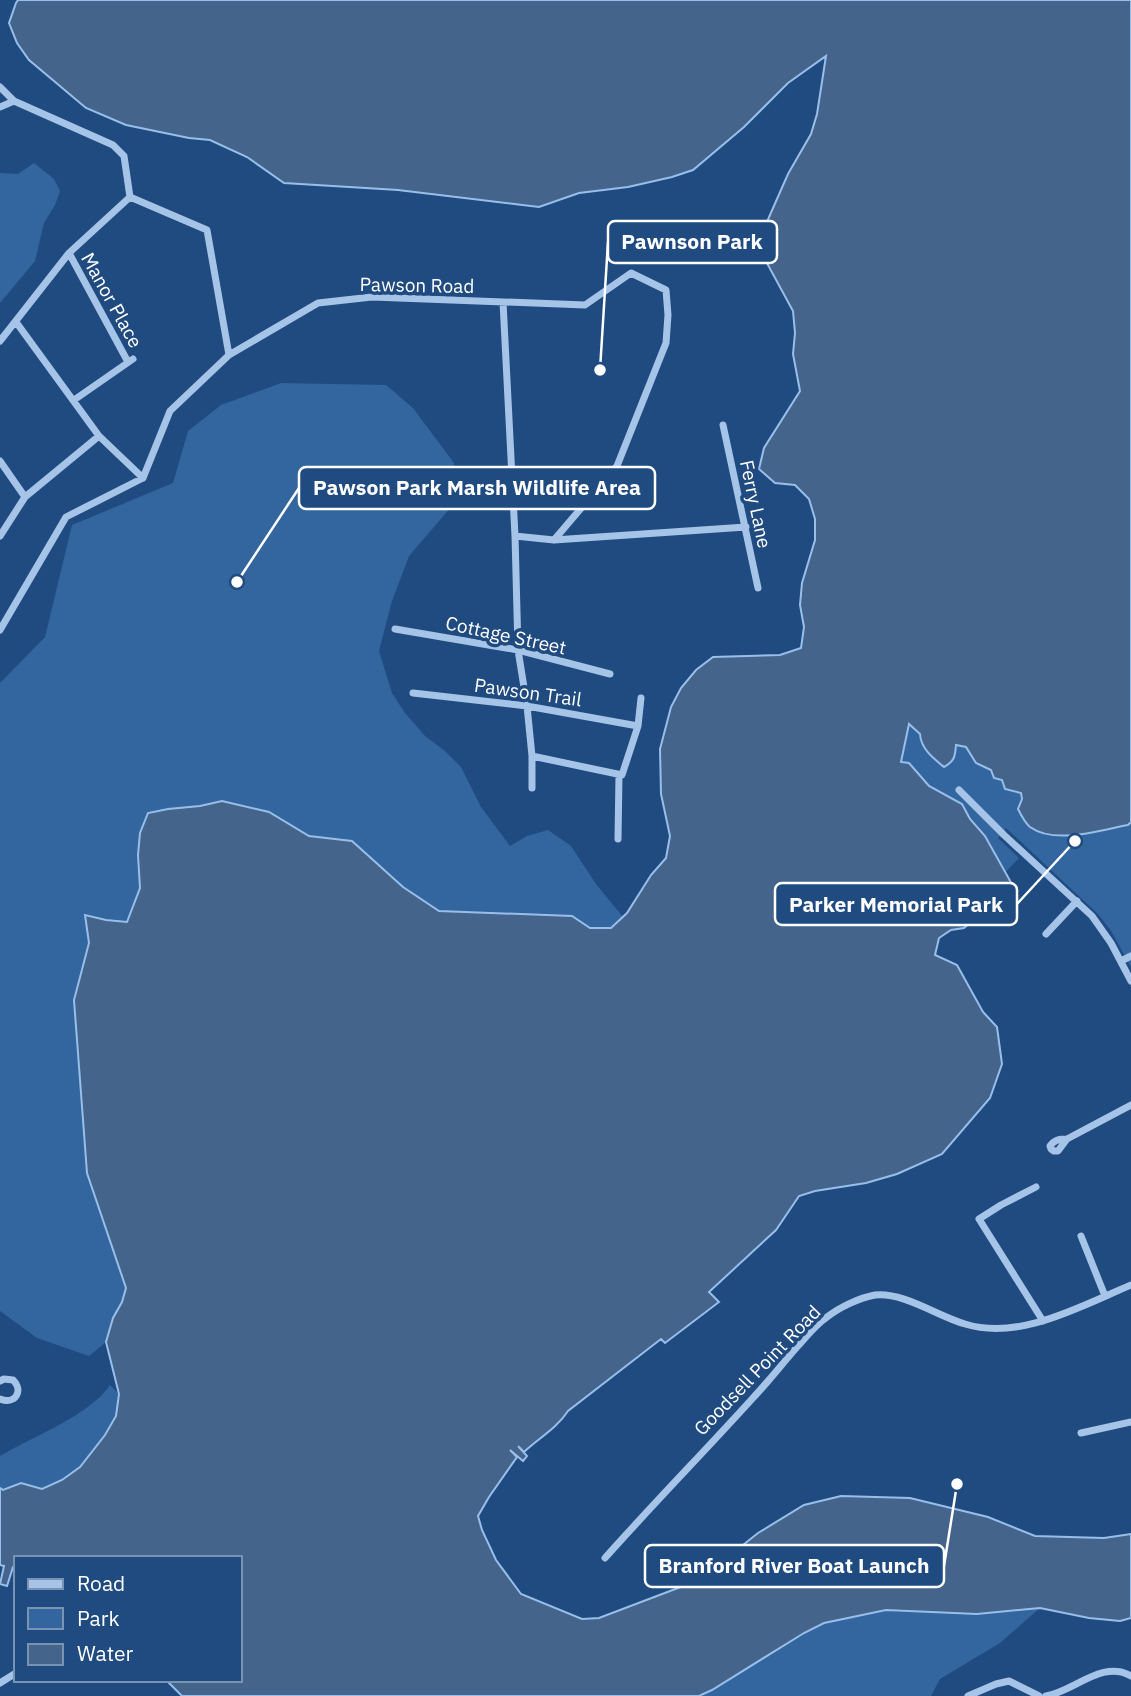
<svg xmlns="http://www.w3.org/2000/svg" width="1131" height="1696" font-family="'IBM Plex Sans',sans-serif">
  <rect width="100%" height="100%" fill="#1f4b80"/>
  <!-- green -->
  <path fill="#33659f" d="M34,163L54,179L60,191L55,205L44,223L35,261L0,303V173L18,174Z
    M281,383L386,385L413,408L454,463L452,506L409,556L392,601L379,651L392,693L405,713L425,736L445,751L461,767L481,807L510,846L527,836L548,830L571,846L596,884L623,917L611,928H590L572,916L439,911L403,887L352,841L309,836L269,812L222,801L200,806L168,809L138,855L140,888L127,922L106,920L86,915L89,943L74,1000L87,1173L126,1288L122,1302L113,1318L106,1342L89,1356L37,1338L0,1311V683L45,637L72,525L173,483L188,431L221,405Z
    M909,723L954,741L1131,806V967L1111,931L1098,914L1006,828L998,838L1019,858L999,879L929,786L909,764L901,762Z
    M110,1385L119,1394L116,1416L105,1435L80,1467L62,1480L42,1489L0,1512V1456C32,1437 90,1415 110,1385Z
    M1040,1608L1000,1643L940,1679L931,1696H699L712,1690L804,1633L824,1623L845,1618L886,1610L977,1614Z"/>
  <!-- water -->
  <path fill="#44648b" stroke="#98bfea" stroke-width="2" d="M18,0H1131V822L1128,825C1100,830 1055,845 1030,827C1025,823 1021,815 1018,809L1022,799L1021,793L1005,789L1002,780L994,778L991,770L976,763L966,747L956,745C955,756 955,761 944,767C933,758 921,749 920,734L909,724L901,762L909,763L929,786L962,804L970,819L985,836L1013,886L1006,889L992,919L987,924L973,920L964,928L951,930L939,938L935,955L957,965L983,1012L997,1027L1002,1064L990,1098L942,1154L897,1174L866,1183L815,1191L799,1196L776,1230L709,1292L719,1302L665,1343L661,1339L568,1411C557,1428 539,1438 524,1452L518,1446L527,1456L523,1461L510,1450L517,1457L489,1497L478,1516L482,1530L496,1560L521,1594L582,1619L599,1618L699,1580L758,1533L804,1505L841,1496L910,1498L988,1517L1035,1536L1104,1538L1131,1534V1618L1120,1621L1089,1618L1040,1608L977,1614L886,1610L824,1623L804,1633L712,1690L699,1696H182L166,1680H240V1558H16V1566L13,1567L7,1586L0,1584L4,1566L0,1565V1488L3,1490L21,1483L42,1489L62,1480L80,1467L105,1435L116,1416L119,1394L106,1342L113,1318L122,1302L126,1288L87,1173L74,1000L89,943L85,915L106,920L127,922L140,888L138,855L140,833L148,813L168,809L200,806L222,801L269,812L309,836L352,841L403,887L439,911L572,916L590,928H611L627,913L651,875L666,858L670,836L661,794L660,749L671,707L681,688L696,670L713,657L780,655L801,648L804,627L800,605L802,583L815,540V519L809,499L795,485L775,483L759,469L764,448L800,391L793,354L795,333L793,311L762,254V233L788,174L811,134L817,114L826,56L788,83L744,127L693,170L672,177L628,187L579,193L539,207L398,190L284,183L247,157L210,140L189,138L126,125L86,108L29,60L17,43L9,23L16,3Z"/>
  <g fill="none" stroke-linecap="round" stroke-linejoin="round">
    <!-- street -->
    <path stroke="#a5c4e8" stroke-width="7" d="M0,87L14,101L113,145L124,156L130,197L69,253L0,341
      M0,107L14,101
      M130,197L207,230L229,355
      M69,253L128,362
      M503,302L515,536L518,650L527,706L532,756V788
      M16,322L99,436L143,478
      M74,400L133,359
      M723,425L758,588
      M0,461L25,497
      M0,536L25,497L99,436
      M515,536L554,540L746,527
      M395,629L518,650L610,674
      M0,630L66,517L143,478L170,411L229,355L318,303L372,297L585,305L631,273L666,290L668,315L666,343L617,466L554,540
      M413,693L527,706L638,726
      M532,756L622,775L638,726L641,698
      M959,790L1004,835L1092,916L1111,943L1131,981
      M618,839L619,775
      M1046,934L1077,901
      M1121,961L1131,956
      M1067,1139L1058,1151H1054L1051,1149L1050,1146C1054,1140 1059,1139 1067,1139L1131,1105
      M1036,1187L1001,1205L979,1219L1043,1321
      M1081,1236L1105,1296
      M0,1381L4,1379L13,1380C24,1391 15,1405 0,1399
      M1081,1433L1131,1422
      M605,1558C653,1504 704,1452 752,1399C768,1382 782,1364 797,1347C807,1336 815,1325 827,1317C840,1307 859,1298 875,1295C904,1292 937,1316 965,1324C1020,1341 1081,1306 1131,1285
      M0,1683L16,1673
      M968,1696L996,1684L1009,1681L1039,1696
      M1046,1696C1073,1692 1103,1659 1131,1676"/>
  </g>
  <g text-anchor="middle" dominant-baseline="central" stroke-width="7" stroke-linejoin="round" paint-order="stroke">
    <!-- street labels -->
    <g font-size="19" fill="#fff" stroke="#1f4b80">
      <text transform="translate(417 285) rotate(1)">Pawson Road</text>
      <text transform="translate(112 300) rotate(61)">Manor Place</text>
      <text transform="translate(756 504) rotate(78)">Ferry Lane</text>
      <text transform="translate(506 635) rotate(12)">Cottage Street</text>
      <text transform="translate(528 692) rotate(8)">Pawson Trail</text>
      <text transform="translate(757 1370) rotate(-46)">Goodsell Point Road</text>
    </g>
  </g>
  <!-- callouts -->
  <path fill="none" stroke="#fff" stroke-width="2.5" d="M600 370L608 242M237 582L299 488M1075 841L1017 904M957 1484L944 1566"/>
  <g fill="#fff" stroke="#1f4b80" stroke-width="2.5">
    <circle cx="600" cy="370" r="7"/>
    <circle cx="237" cy="582" r="7"/>
    <circle cx="1075" cy="841" r="7"/>
    <circle cx="957" cy="1484" r="7"/>
  </g>
  <g fill="#1f4b80" stroke="#fff" stroke-width="2.5">
    <rect x="608" y="221" width="169" height="42" rx="7"/>
    <rect x="299" y="467" width="356" height="42" rx="7"/>
    <rect x="775" y="883" width="242" height="42" rx="7"/>
    <rect x="645" y="1545" width="299" height="42" rx="7"/>
  </g>
  <g font-size="21" text-anchor="middle" font-weight="bold" fill="#fff">
    <text x="692" y="249">Pawnson Park</text>
    <text x="477" y="495">Pawson Park Marsh Wildlife Area</text>
    <text x="896" y="912">Parker Memorial Park</text>
    <text x="794" y="1573">Branford River Boat Launch</text>
  </g>
  <!-- legend -->
  <rect x="14" y="1556" width="228" height="126" fill="#1f4b80" stroke="#7993b3" stroke-width="2"/>
  <rect x="28" y="1579" width="35" height="10" fill="#a5c4e8" stroke="#7993b3" stroke-width="2"/>
  <text x="77" y="1591" font-size="21" fill="#ffffff">Road</text>
  <rect x="28" y="1608" width="35" height="21" fill="#33659f" stroke="#7993b3" stroke-width="2"/>
  <text x="77" y="1626" font-size="21" fill="#ffffff">Park</text>
  <rect x="28" y="1644" width="35" height="21" fill="#44648b" stroke="#7993b3" stroke-width="2"/>
  <text x="77" y="1661" font-size="21" fill="#ffffff">Water</text>
</svg>
